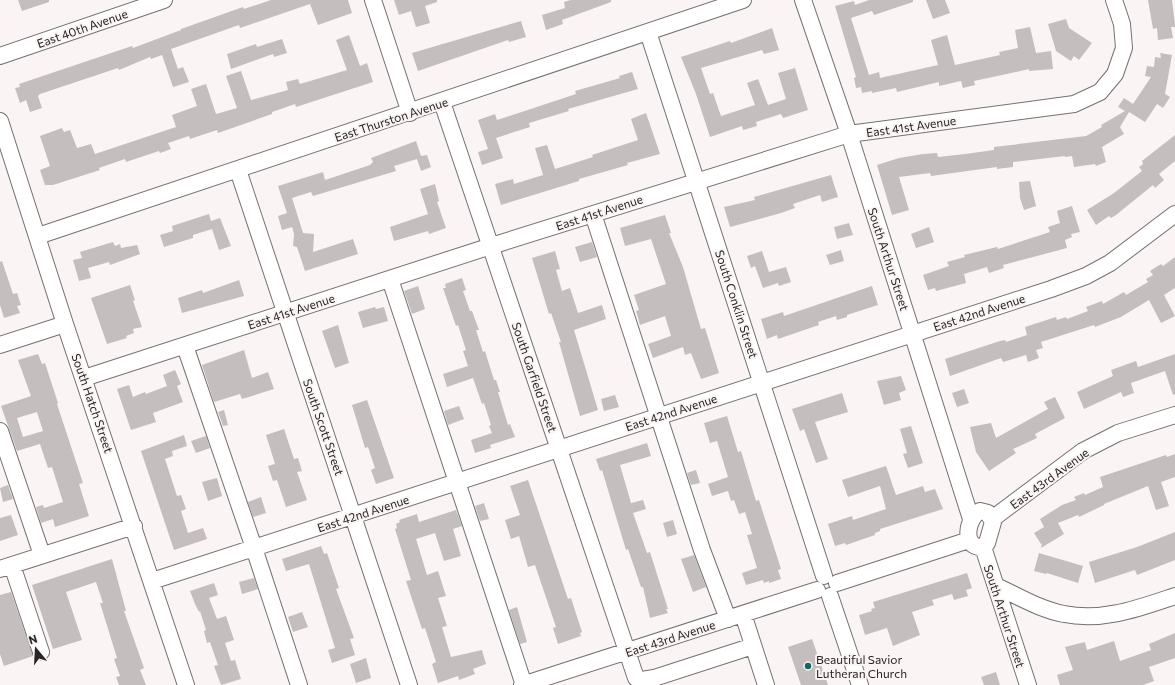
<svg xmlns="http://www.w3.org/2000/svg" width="1175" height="685" font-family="Commissioner,sans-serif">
  <rect width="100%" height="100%" fill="#fbf4f4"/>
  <!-- building -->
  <path fill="#c5bebe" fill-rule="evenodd" d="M18,0H49V2L22,11Z
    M271,0H348L352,13L318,25L310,4L240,28L239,25L171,49L178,69L183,67L189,82L173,87L162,55L151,59L150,57L119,70L118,68L40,94L38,96L42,108L30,112L26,100L20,103L15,88L20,87L19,84L132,46L133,48L181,30V29L243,7L244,9Z
    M394,0H437V2L425,6L430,23L416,27L411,11L399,15Z
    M571,0H611V2L562,20L563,24L546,30L542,15L565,8L564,2Z
    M869,0H913V2L874,15L872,11L851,18L869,75L879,72L880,78L938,65L931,40L947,35L955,65L1000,55L999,52L1018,48L1015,30L1030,27L1036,53L1051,51L1053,69L1029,71V69L1002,75L974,81L975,85L963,88L961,81L939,86V82L897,92L896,88L872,93V91L862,93L861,87L856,88L854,78L856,77L835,6L854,1L855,5Z
    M926,0H945L950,13L933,19Z
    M1148,0H1172L1175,25V27H1171L1173,38L1158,40L1157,28L1153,29Z
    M1066,19L1069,28L1092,43L1079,60L1074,56L1071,61L1056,51L1048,24Z
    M521,21L526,37L509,42L508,40L418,71L412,53Z
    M772,28L779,50L764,54L762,50L701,68L710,94L713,93L721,116L755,105L747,83L758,79L768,105L786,99L778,73L795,68L808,110L783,118L781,114L756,122L757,126L743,130L742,126L710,137L696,94L681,57L730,41L731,43Z
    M349,35L360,66L367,63L373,82L296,107L295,104L272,112V114L218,133L217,130L190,139L189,136L168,143L171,149L160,153L159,151L126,162L125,159L99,168L100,170L53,185H45L40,170L50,166L40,136L62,128L64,132L70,130L77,148L91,144L95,154L176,127L172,115L197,106L191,89L206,84L216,114L237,108L226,76L241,71L251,100L288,90L286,82L298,79L300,84L347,70L336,40Z
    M282,39L287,53L274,57L273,54L231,69L227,54L256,44L257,47Z
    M1160,53L1172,55L1165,94L1170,97L1163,108L1157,104L1145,122L1129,112L1120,127L1124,134L1102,147L1106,162L1096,166L1095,164L1074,167L1072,156L1065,157V156L1013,162V167L997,169V167L931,176L930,173L899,177L909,210L892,215L877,165L899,158L923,154L937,153L938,157L965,154L994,150V147L1086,136L1102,127L1101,125L1125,111L1118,107L1124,98L1133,104L1151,77L1145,76L1147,66L1154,67L1155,57L1161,58Z
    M632,72L638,89L568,109L569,111L529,123L530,127L496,138L503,158L482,165L478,152L488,149L478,120L495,114L497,120L576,94L575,91L620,78L619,76Z
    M646,113L660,154L627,163L628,165L579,179V181L501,205L495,184L513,179L514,184L543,175L535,148L547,145L555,169L593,157L592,155L638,140L631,119Z
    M1175,135V161L1159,174L1164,180L1155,188L1153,185L1116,215L1111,218L1109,216L1096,225L1087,210L1114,193L1142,171L1139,167L1143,164L1142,161Z
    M416,141L421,156L427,155L431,167L421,171L417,159L394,166L396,171L313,196L311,192L292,198L303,233L314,234L313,252L353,239L358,254L305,271L297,247L293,246L294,234L292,227L282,230L278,216L287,213L278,186L323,172L325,180L370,165L373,162L371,158Z
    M831,175L838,197L822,202L820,195L793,204L795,208L781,213L730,227L724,207L755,200L754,197Z
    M1030,181L1036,206L1024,210L1020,198L1019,182Z
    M435,184L439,201L437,202L446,228L429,234L428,231L394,241L390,227L428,214L420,189Z
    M1072,206L1080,232L1071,234L1072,237L1065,240L1067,248L1003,265L1004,268L989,273L987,267L964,274L966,283L936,291L935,288L928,290L923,275L949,266L947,262L965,257L964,255L997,247L998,249L1050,232L1048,227L1060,223L1057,211Z
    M209,214L211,221L220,218L231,246L219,250L212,229L193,235V238L164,247L160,235L173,231L172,226Z
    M665,215L671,233H669L683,267L701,329L705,328L719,373L701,379L691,353L685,355L683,347L653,358L648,344L671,336L665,316L640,325L636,311L639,310L634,295L666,284L651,239L625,246L620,228Z
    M849,223L853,235L837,239L834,227Z
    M929,227L934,242L916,248L911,234Z
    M113,242L115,246L120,244L121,248L137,245L140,254L110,265L109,262L88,268L91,278L79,281L73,260L82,258L80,252Z
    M592,242L597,257L580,262L575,247Z
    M841,250L844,261L830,265L826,255Z
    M555,251L560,269L556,270L562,291L570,288L578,313L602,305L606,319L574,330L598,410L580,416L559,342H561L551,313L549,314L532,258Z
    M762,251L769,272L786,267L791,282L779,286L778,283L763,288L755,266L751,268L747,256Z
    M1175,257V288L1164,295L1175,316L1161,323L1149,300L1121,317L1095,327L1094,325L1041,342L1043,348L1036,350L1039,358L1028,362L1026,355L1003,362L1001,358L950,376L945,359L1000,341L1005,340L1006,342L1027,335L1025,327L1056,317L1057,320L1066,317L1067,319L1088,311L1086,307L1102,301L1103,304L1124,292L1126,295L1148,282L1146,279L1153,275L1150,271L1161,264L1163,266Z
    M2,261L13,294L17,293L21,305L17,306L20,313L4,318L0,305V262Z
    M462,278L466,290L463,291L470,311H472L479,330H476L483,352L485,351L494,380H496L500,392H498L508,425L510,424L515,437L490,445L491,448L475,453L471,440L492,433L489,426L491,425L484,403L482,404L473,378L447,387L443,374L468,366L463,351L466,350L458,325L456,326L443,288H446L445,284Z
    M239,280L244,296L182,313L178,298L202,290L203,293Z
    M130,285L135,300L133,301L142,327L133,329L134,333L126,336L127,338L107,344L91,298Z
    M418,286L425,309L412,314L404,291Z
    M872,286L878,305L847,315V317L837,320L836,316L818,322L819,325L778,339L777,335L767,339L761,319L783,312L784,316Z
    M375,307L376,309L384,307L388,321L363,328L358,312Z
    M338,325L349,363L335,368L322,331Z
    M244,350L252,378L268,372L274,389L242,399L240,394L214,402L202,365Z
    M38,354L42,364L45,363L58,403L57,404L83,483L79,484L89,516L55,527L53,519L41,523L36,507L43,505L44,508L63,502L52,467L48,468L40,444L17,451L1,406L31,396L18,360ZM37,412L43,431L23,437L17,418Z
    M1175,354V394L1173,395L1165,371L1131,383L1134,393L1123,397L1121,392L1084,409L1077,392L1113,376L1111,370L1136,361L1138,367Z
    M175,370L181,384L177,386L183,402L153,413L156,422L131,430L117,389L129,385L133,397L145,392L146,394L167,386L163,375Z
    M901,376L906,390L899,393L901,400L884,405L877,381Z
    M964,389L969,403L957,407L952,393Z
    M842,393L848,412L815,422L828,459L816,463L804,429L800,431L792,409Z
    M615,395L619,407L604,411L601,399Z
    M1055,397L1065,418L1035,434L1037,438L1013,449L1016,453L989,471L976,452L970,427L991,423L996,438L1048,409L1044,402Z
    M367,400L394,478L376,484L371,470L375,468L368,447L365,448L352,405Z
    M459,406L464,419L448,425L444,411Z
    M224,410L228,425L223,426L218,412Z
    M727,416L738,452L741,451L756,501L759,500L781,569L778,570L781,579L769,583V581L764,583L763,580L746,585L742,573L757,568L747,535L752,534L745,512L739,514L734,500L731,501L728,491L712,496L708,484L728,477L717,441L710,443L704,423Z
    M911,426L923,463L908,468L903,454L907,453L900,429Z
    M284,429L294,459L298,458L302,471L297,472L307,500L286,507L277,480L273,481L268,466L275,464L266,435Z
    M184,435L187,446L172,451L173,456L165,459L177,496L181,495L186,509L181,511L188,533L203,528L207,539L174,550L141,451Z
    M206,436L210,448L196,453L191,441Z
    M647,443L651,456L620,465L631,503L643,500L646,509L633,513L647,553L650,552L668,609H666L668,613L650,618L643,587H641L628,549L626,550L602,470L600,471L596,459Z
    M1175,454V477L1161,482L1169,506L1156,510L1148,486L1104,504V505L1079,517L1078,515L1058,523L1064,534L1041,548L1042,543L1041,544L1034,533L1044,527L1040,519L1062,505L1076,500L1074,497L1084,493L1085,495L1103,487L1100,477L1166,455L1167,457Z
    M886,466L896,495L923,486L925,492L935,489L943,509L880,529V531L875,533V535L846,545L845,543L835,546L828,524L852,516L853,520L886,509L880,486L848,497L842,480Z
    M696,470L700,483L691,485L687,473Z
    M217,478L222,496L208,501L202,482Z
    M528,480L568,599L571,598L582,632L580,633L581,636L558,644L553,628L556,627L535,565L528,567L519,536L511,539L505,520L520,515L510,486Z
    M8,485L13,499L3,502L0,488Z
    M261,497L266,513L253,517L248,502Z
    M484,503L489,519L480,521L475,506Z
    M456,510L462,526L453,529L461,556L444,561L435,533L416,539L427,575L438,571L446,596L438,598L447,626L442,627L451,657L482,650L486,664L473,669L475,674L459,680L458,676L438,683L432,664L436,662L425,628L422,629L406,581L411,580L395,529L397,528L396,524L400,522L399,520L417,514L419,522Z
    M11,515L18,535L0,541V518Z
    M673,520L677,534L667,537L663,523Z
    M1175,532V560L1137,575L1135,570L1095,583L1089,562L1137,547Z
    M321,546L324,554L327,553L339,588L336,589L354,638L350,639L355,655L332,663L328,650L335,648L309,564L286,571L282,559Z
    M1039,553L1083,566L1078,583L1047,573L1046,574L1034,571Z
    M694,555L706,587L693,592L681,559Z
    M112,559L126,611H124L144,668L140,670L146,685H119L116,677L120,676L114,659L117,658L100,603H103L96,582L66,592L82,640L53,649L32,585Z
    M967,573L972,588L966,590L968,596L954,600L952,594L932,600L934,605L912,612L920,635L893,646L887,628L865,635L859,615L872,611L871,609L875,608L873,602Z
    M254,578L258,589L242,594L239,582Z
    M214,583L218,595L209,598L217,619L226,616L234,640L225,643L231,661L235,660L241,679L221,685L214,666L218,665L210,642L207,643L204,631L206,630L200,611L199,612L195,604L190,591Z
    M11,592L33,656L4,666L0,654V595Z
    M517,607L527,642L520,644L509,610Z
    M302,612L308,627L293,632L288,617Z
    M1175,633V658L1149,667L1154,681L1143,685H1060L1057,675L1073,670L1065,647L1085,642L1087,650L1114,641L1120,661L1151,650L1149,644Z
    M812,639L828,685H801L788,647Z
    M366,658L371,678L356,683L350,664Z
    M996,672L1000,685H984L981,677Z"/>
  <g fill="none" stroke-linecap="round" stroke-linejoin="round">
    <!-- minor casing -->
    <g stroke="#767071" stroke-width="18">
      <path id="minor" d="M373,0L410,113
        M803,0L849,134L971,519
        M648,32L824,576
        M0,56L164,0
        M442,102L636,678L642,680L654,678L753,646
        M0,121L65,324L186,685
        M238,170L409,685
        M593,214L702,550L728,619
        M38,236L743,0
        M390,279L524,685
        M0,345L65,324
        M185,346L254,548L299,685
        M84,378L491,246L849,134L1074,104L1100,92L1115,74L1124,48L1122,24L1114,0
        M0,431L42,555
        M980,511L988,513L993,522L987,543L983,547C961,549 967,517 980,511Z
        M992,519L1083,451L1118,433L1175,415
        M983,547L1028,685
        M12,565L41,652
        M0,569L134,526
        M152,581L1051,289L1086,276L1110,263L1175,214
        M837,583L969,540
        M996,586C1018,596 1041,610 1064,614C1103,622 1139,608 1175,596
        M830,596L860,685
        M743,614L766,685
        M522,685L817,590"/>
    </g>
    <!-- minor -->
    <use href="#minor" stroke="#fff" stroke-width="16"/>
  </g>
  <!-- markers -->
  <circle fill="#166564" stroke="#fbf4f4" stroke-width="1.5" cx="808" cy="666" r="4"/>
  <g text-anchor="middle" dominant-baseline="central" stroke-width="4" stroke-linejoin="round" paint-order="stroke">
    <!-- street labels -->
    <g font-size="12" fill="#282525" stroke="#fbf4f4">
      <text transform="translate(82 28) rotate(-19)">East 40th Avenue</text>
      <text transform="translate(391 119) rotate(-18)">East Thurston Avenue</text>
      <text transform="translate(911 126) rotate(-8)">East 41st Avenue</text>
      <text transform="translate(599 212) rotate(-18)">East 41st Avenue</text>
      <text transform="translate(889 259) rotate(72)">South Arthur Street</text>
      <text transform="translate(737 304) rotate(72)">South Conklin Street</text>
      <text transform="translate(291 311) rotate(-18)">East 41st Avenue</text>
      <text transform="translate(979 312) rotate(-18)">East 42nd Avenue</text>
      <text transform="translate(535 377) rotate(71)">South Garfield Street</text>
      <text transform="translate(93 403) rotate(71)">South Hatch Street</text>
      <text transform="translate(671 412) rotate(-18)">East 42nd Avenue</text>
      <text transform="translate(324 427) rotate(71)">South Scott Street</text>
      <text transform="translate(1049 478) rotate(-36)">East 43rd Avenue</text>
      <text transform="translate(363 513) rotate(-18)">East 42nd Avenue</text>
      <text transform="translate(1005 616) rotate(72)">South Arthur Street</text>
      <text transform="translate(670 638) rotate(-18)">East 43rd Avenue</text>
    </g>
    <!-- poi labels -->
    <g font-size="12" fill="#282525" stroke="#fbf4f4" text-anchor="start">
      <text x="816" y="659">Beautiful Savior<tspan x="816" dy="14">Lutheran Church</tspan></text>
    </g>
  </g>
  <!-- north arrow -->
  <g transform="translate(36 649) rotate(342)" stroke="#fbf4f4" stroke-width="3" paint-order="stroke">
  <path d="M0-3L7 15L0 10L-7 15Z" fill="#282525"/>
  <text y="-6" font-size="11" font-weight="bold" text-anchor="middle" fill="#282525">N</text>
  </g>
</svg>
